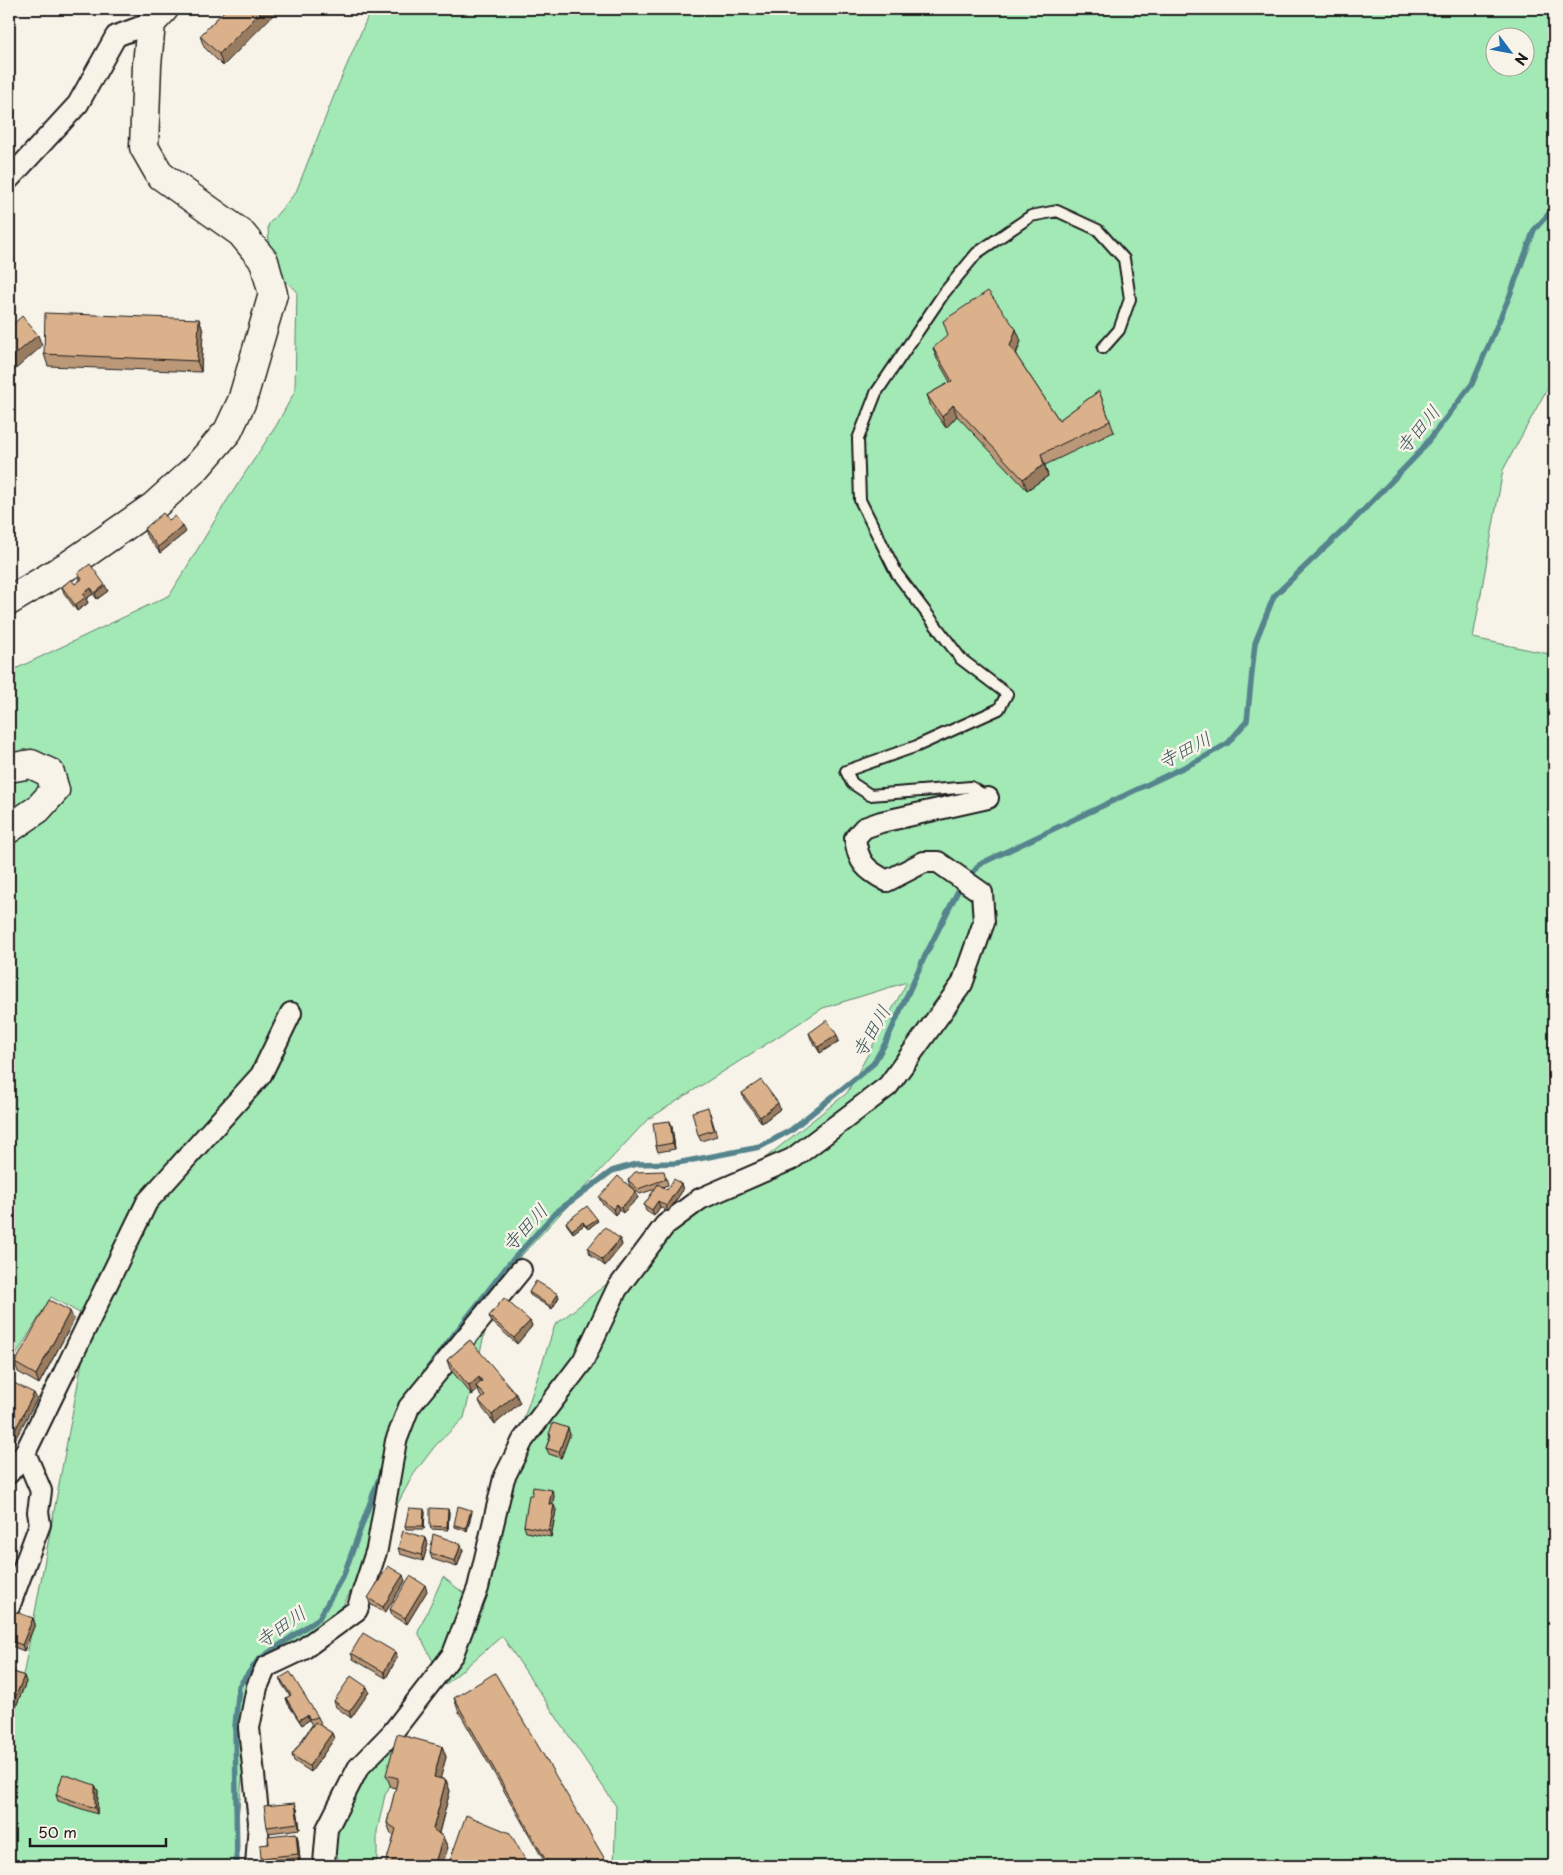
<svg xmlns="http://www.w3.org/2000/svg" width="1563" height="1875" font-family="'Playpen Sans','Klee One',sans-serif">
  <rect width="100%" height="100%" fill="#f7f3e8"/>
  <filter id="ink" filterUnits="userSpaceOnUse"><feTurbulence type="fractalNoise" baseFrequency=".02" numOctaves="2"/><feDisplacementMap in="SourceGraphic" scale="10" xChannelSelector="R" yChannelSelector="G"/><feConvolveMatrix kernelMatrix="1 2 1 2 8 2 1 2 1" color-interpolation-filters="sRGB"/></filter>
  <g filter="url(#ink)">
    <!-- green -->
    <path fill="#a2e9b6" stroke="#5f8269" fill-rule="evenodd" d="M371,9H1554V376L1503,470L1473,638L1554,655V1866H614L616,1806L502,1636L445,1685L418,1632L443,1577L475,1602L504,1478L555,1325L847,1093L907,982L823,1008L647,1120L497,1282L464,1418L435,1446L413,1475L340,1611L252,1683L233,1866H9V1716L24,1671L90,1319L51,1297L9,1367V672L170,595L226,502L276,426L295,391L297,291L270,267L268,225L296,192L337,88ZM1496,38H1526V68H1496Z
      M392,1733V1782L385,1795L377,1831V1858L375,1866H340L331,1832L341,1790Z"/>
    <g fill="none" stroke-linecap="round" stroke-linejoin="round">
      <!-- stream -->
      <path stroke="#56848d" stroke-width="5.5" d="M428,1368L508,1265L555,1213L612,1171L636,1164L677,1163L760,1147L791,1130L873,1064L886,1042L923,960L958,891L980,864L1199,760L1228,743L1247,721L1255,643L1274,596L1353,521L1419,453L1472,384L1510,295L1534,230L1554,208
        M237,1866L235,1726L239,1686L258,1660L319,1618L344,1574L381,1473"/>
      <!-- lane casing -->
      <g stroke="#1c1c1c" stroke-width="14">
        <path id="lane" d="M987,797L971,787L870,795L852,783L846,771L917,746L999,709L1007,694L961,659L897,574L860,500L858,439L876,393L944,293L977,253L1031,216L1057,211L1098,230L1124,259L1130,299L1119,330L1103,348"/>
      </g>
      <!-- street casing -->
      <g stroke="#1c1c1c" stroke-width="24">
        <path id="street" d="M9,179L78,104L116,36L151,23
          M9,1473L25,1453L147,1202L261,1075L291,1013
          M9,1607L40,1524L38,1512L41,1491L25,1453
          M256,1866L259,1822L249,1728L257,1687L266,1667L302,1650L357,1610L377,1549L396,1441L409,1407L521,1270
          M325,1866L324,1863L327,1829L358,1768L392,1733L453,1654L478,1588L504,1478L523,1440L583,1361L617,1289L665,1225L700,1199L792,1159L888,1086L962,984L984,922L982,893L938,862H924L887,881C866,870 858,863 855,838L864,828L881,822L988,798"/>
      </g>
      <!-- secondary casing -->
      <g stroke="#1c1c1c" stroke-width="31">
        <path id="secondary" d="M9,601L69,565L154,506L196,468L228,431L242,401L273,294L264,261L241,233L160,175L144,147L147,65L151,23L164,9
          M9,768L31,764L50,773L55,790L38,809L9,829"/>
      </g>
      <!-- lane -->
      <use href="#lane" stroke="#f7f3e8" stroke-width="10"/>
      <!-- street -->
      <use href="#street" stroke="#f7f3e8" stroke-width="20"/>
      <!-- secondary -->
      <use href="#secondary" stroke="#f7f3e8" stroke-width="28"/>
    </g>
    <!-- wall -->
    <path fill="#bb9878" stroke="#1c1c1c" d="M226,9L223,66L204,47L200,36Z
      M199,319L203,331L201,372L48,366L44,354Z
      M1021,341L1016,355L1059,420L1099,391L1114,432L1045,465L1048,476L1027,490L957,416L946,428L931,407L927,395L950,382L937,359L933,348Z
      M169,520L186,532L160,553L146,535L144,529Z
      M78,573L108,591L97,599L93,594L86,599L88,603L77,611L64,593L62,587L75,584L80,580Z
      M809,1033L839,1041L820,1053L811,1039Z
      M742,1093L780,1109L762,1123L744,1099Z
      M710,1113L717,1136L701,1141L698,1135Z
      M670,1121L672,1127L675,1149L658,1152L656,1146Z
      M666,1177L668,1185L662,1187L667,1190L681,1184L683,1190L668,1212L660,1207L654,1216L646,1211L644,1205L655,1189L640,1194L630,1186L628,1180Z
      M599,1197L638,1198L623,1213L619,1210L615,1215L601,1202Z
      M598,1221L588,1229L584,1225L573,1233L567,1225L566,1222Z
      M620,1239L622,1245L605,1266L590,1254L588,1248Z
      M529,1292L559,1297L552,1309L530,1295Z
      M489,1316L530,1321L532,1326L517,1344L491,1321Z
      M74,1320L39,1384L18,1372L15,1363Z
      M470,1340L520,1403L495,1424L483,1409L479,1401L482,1398L480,1395L478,1390L472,1395L450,1369L447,1360Z
      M549,1434H570L561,1458L549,1454L546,1448L550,1437Z
      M552,1490L554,1496L552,1504L556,1510L551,1537L526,1532L524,1526L532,1495Z
      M448,1509L449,1512L448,1530L431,1529L430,1526Z
      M425,1512L424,1529H406L405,1526Z
      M472,1512L467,1531L455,1527L454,1525Z
      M426,1538L428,1544L423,1561L400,1554L398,1548Z
      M463,1550L457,1567L432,1559L430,1553Z
      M405,1581L385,1613L370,1604L368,1598Z
      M427,1591L407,1624L392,1615L390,1609Z
      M33,1618L35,1624L24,1651L9,1645V1622Z
      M395,1652L397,1658L386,1678L353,1659L351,1653Z
      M9,1670L24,1676L26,1682L15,1709L9,1706Z
      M280,1678L318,1717L321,1723L318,1724L332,1733L334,1739L311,1772L294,1761L292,1755L312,1725L309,1720L302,1725L288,1704L286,1698L290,1696L282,1684Z
      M369,1692L351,1718L336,1707L334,1701Z
      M454,1698L609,1866H547L458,1710Z
      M442,1746L446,1757L440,1778L446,1780L450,1791L439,1833L443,1837L448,1848L394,1836L391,1834L387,1823L396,1788L391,1787L386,1775Z
      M95,1785L98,1791L97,1814L58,1801L56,1795Z
      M295,1803L297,1809L300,1829L269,1833L267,1827Z
      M296,1833L298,1839L300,1860H299L300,1864L269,1863L264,1864L261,1858L269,1844Z"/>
    <!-- shaded-wall -->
    <path fill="#997c61" stroke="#1c1c1c" d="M264,9H279L223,66L219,54Z
      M12,133L14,139L9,146V137Z
      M199,319L203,331L201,372L197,361Z
      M1016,329L1021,341L1014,358L1010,346Z
      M38,335L42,346L9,375V360Z
      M953,405L957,416L946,428L942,417Z
      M1041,454L1048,476L1027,490L1023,479Z
      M183,526L186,532L160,553L158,547Z
      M105,585L108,591L97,599L95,593Z
      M91,588L93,594L86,599L88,603L77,611L75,605L83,594Z
      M837,1035L839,1041L820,1053L818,1047Z
      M778,1103L780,1109L762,1123L760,1117Z
      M670,1121L672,1127L675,1149L673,1143Z
      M681,1184L683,1190L668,1212L666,1206Z
      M636,1192L638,1198L623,1213L621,1208Z
      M658,1201L660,1207L654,1216L652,1210Z
      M617,1204L619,1210L615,1215L613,1209Z
      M597,1219L598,1221L588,1229L586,1226Z
      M583,1222L584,1225L573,1233L572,1230Z
      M620,1239L622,1245L605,1266L602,1260Z
      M558,1294L559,1297L552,1309L550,1306Z
      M70,1311L74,1320L39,1384L36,1375Z
      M530,1321L532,1326L517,1344L514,1338Z
      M479,1377L482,1386H476L478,1390L472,1395L469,1386Z
      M34,1393L37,1399L11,1447L9,1442Z
      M516,1394L520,1403L495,1424L492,1415Z
      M568,1428L570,1434L561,1458L559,1452Z
      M552,1490L554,1496L552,1510L549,1504Z
      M554,1505L556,1510L551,1537L549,1531Z
      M424,1509L425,1512L424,1529L423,1526Z
      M448,1509L449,1512L448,1530L447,1527Z
      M471,1510L472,1512L467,1531L466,1528Z
      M426,1538L428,1544L423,1561L421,1555Z
      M461,1544L463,1550L457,1567L455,1561Z
      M403,1575L405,1581L385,1613L383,1607Z
      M425,1585L427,1591L407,1624L405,1618Z
      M33,1618L35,1624L24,1651L22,1645Z
      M395,1652L397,1658L386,1678L384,1672Z
      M24,1676L26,1682L15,1709L13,1703Z
      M367,1687L369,1692L351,1718L349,1712Z
      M307,1715L309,1720L302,1725L299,1720Z
      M332,1733L334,1739L311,1772L309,1766Z
      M442,1746L446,1757L438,1788L434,1777Z
      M446,1780L450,1791L437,1840L433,1829Z
      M95,1785L98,1791L97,1814L95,1808Z
      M295,1803L297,1809L300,1829L298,1823Z
      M296,1833L298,1839L300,1860L298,1854Z
      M443,1837L448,1848L442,1866H434Z"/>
    <!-- building -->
    <path fill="#dab18b" stroke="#1c1c1c" d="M226,9H264L219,54L200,36Z
      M9,130L12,133L9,137Z
      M988,291L1016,329L1010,346L1059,420L1099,391L1110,421L1041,454L1044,465L1023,479L953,405L942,417L927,395L952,381L933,348L948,335L943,321Z
      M45,313L199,319L197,361L44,354Z
      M22,316L38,335L9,360V328Z
      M163,513L169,520L175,516L183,526L158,547L144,529Z
      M90,564L105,585L95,593L91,588L83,594L86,597L75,605L62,587L71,579L75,584L82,579L78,573Z
      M827,1020L837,1035L818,1047L809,1033Z
      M761,1080L778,1103L760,1117L742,1093Z
      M708,1107L714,1130L698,1135L692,1112Z
      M670,1121L673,1143L656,1146L653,1123Z
      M664,1171L666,1179L638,1189L628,1180L635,1172Z
      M618,1176L636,1192L621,1208L617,1204L613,1209L599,1197Z
      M674,1179L681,1184L666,1206L658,1201L652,1210L644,1205L658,1184L667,1190Z
      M587,1206L597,1219L586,1226L583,1222L572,1230L566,1222Z
      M605,1227L620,1239L602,1260L588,1248Z
      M536,1281L558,1294L550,1306L529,1292Z
      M504,1298L530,1321L514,1338L489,1316Z
      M49,1300L70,1311L36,1375L15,1363Z
      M470,1340L516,1394L492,1415L479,1401L485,1396L476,1386L482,1381L479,1377L469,1386L447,1360Z
      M12,1382L34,1393L9,1442V1389Z
      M553,1423L568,1428L559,1452L546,1448L551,1435L549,1434Z
      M533,1487L552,1490L549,1504L554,1505L549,1531L524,1526L529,1495H532Z
      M458,1506L471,1510L466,1528L454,1525Z
      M409,1508L424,1509L423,1526H405Z
      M430,1508L448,1509L447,1527L430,1526Z
      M403,1531L426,1538L421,1555L398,1548Z
      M433,1534L461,1544L455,1561L430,1553Z
      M388,1566L403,1575L383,1607L368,1598Z
      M410,1576L425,1585L405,1618L390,1609Z
      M13,1611L33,1618L22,1645L9,1640V1622Z
      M363,1633L395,1652L384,1672L351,1653Z
      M9,1670L24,1676L13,1703L9,1701Z
      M290,1672L318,1717L310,1719L307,1715L299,1720L286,1698L291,1695L280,1678Z
      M495,1673L609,1866H549L454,1698Z
      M351,1676L367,1687L349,1712L334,1701Z
      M315,1722L332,1733L309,1766L292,1755Z
      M397,1734L442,1746L434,1777L446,1780L433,1829L443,1837L434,1866H385L396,1829L387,1823L398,1778L386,1775Z
      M63,1774L95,1785V1808L56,1795Z
      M295,1803L298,1823L267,1827L264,1806Z
      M466,1815L510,1833L529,1866H448Z
      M296,1833L298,1854L261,1858L260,1845L269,1844L268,1836Z
      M298,1858L299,1866H269V1861Z"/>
  </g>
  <g text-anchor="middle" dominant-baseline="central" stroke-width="5" stroke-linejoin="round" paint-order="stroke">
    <!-- water labels -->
    <g font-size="19" font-style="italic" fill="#3e595e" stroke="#f7f3e8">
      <text transform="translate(1417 429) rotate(-50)">寺田川</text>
      <text transform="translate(1184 749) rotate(-27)">寺田川</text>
      <text transform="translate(870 1031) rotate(-60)">寺田川</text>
      <text transform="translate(524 1227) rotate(-47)">寺田川</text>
      <text transform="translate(280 1626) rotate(-35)">寺田川</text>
    </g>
  </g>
  <!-- margin -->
  <rect width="1563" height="1875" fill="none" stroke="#f7f3e8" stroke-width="30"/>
  <rect x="15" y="15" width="1533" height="1845" fill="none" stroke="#1c1c1c" stroke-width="2" filter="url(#ink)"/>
  <!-- north arrow -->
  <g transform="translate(1510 52) rotate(122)"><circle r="24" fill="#f7f3e8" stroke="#9f9d96"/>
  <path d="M0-4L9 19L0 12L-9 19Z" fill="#1f6fb2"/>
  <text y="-8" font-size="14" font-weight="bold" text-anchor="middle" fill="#1c1c1c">N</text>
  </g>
  <!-- scale -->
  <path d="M30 1838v8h136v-8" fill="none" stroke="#1c1c1c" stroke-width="2.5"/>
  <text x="38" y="1838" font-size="15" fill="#1c1c1c" stroke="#f7f3e8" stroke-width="4" paint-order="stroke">50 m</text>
</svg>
